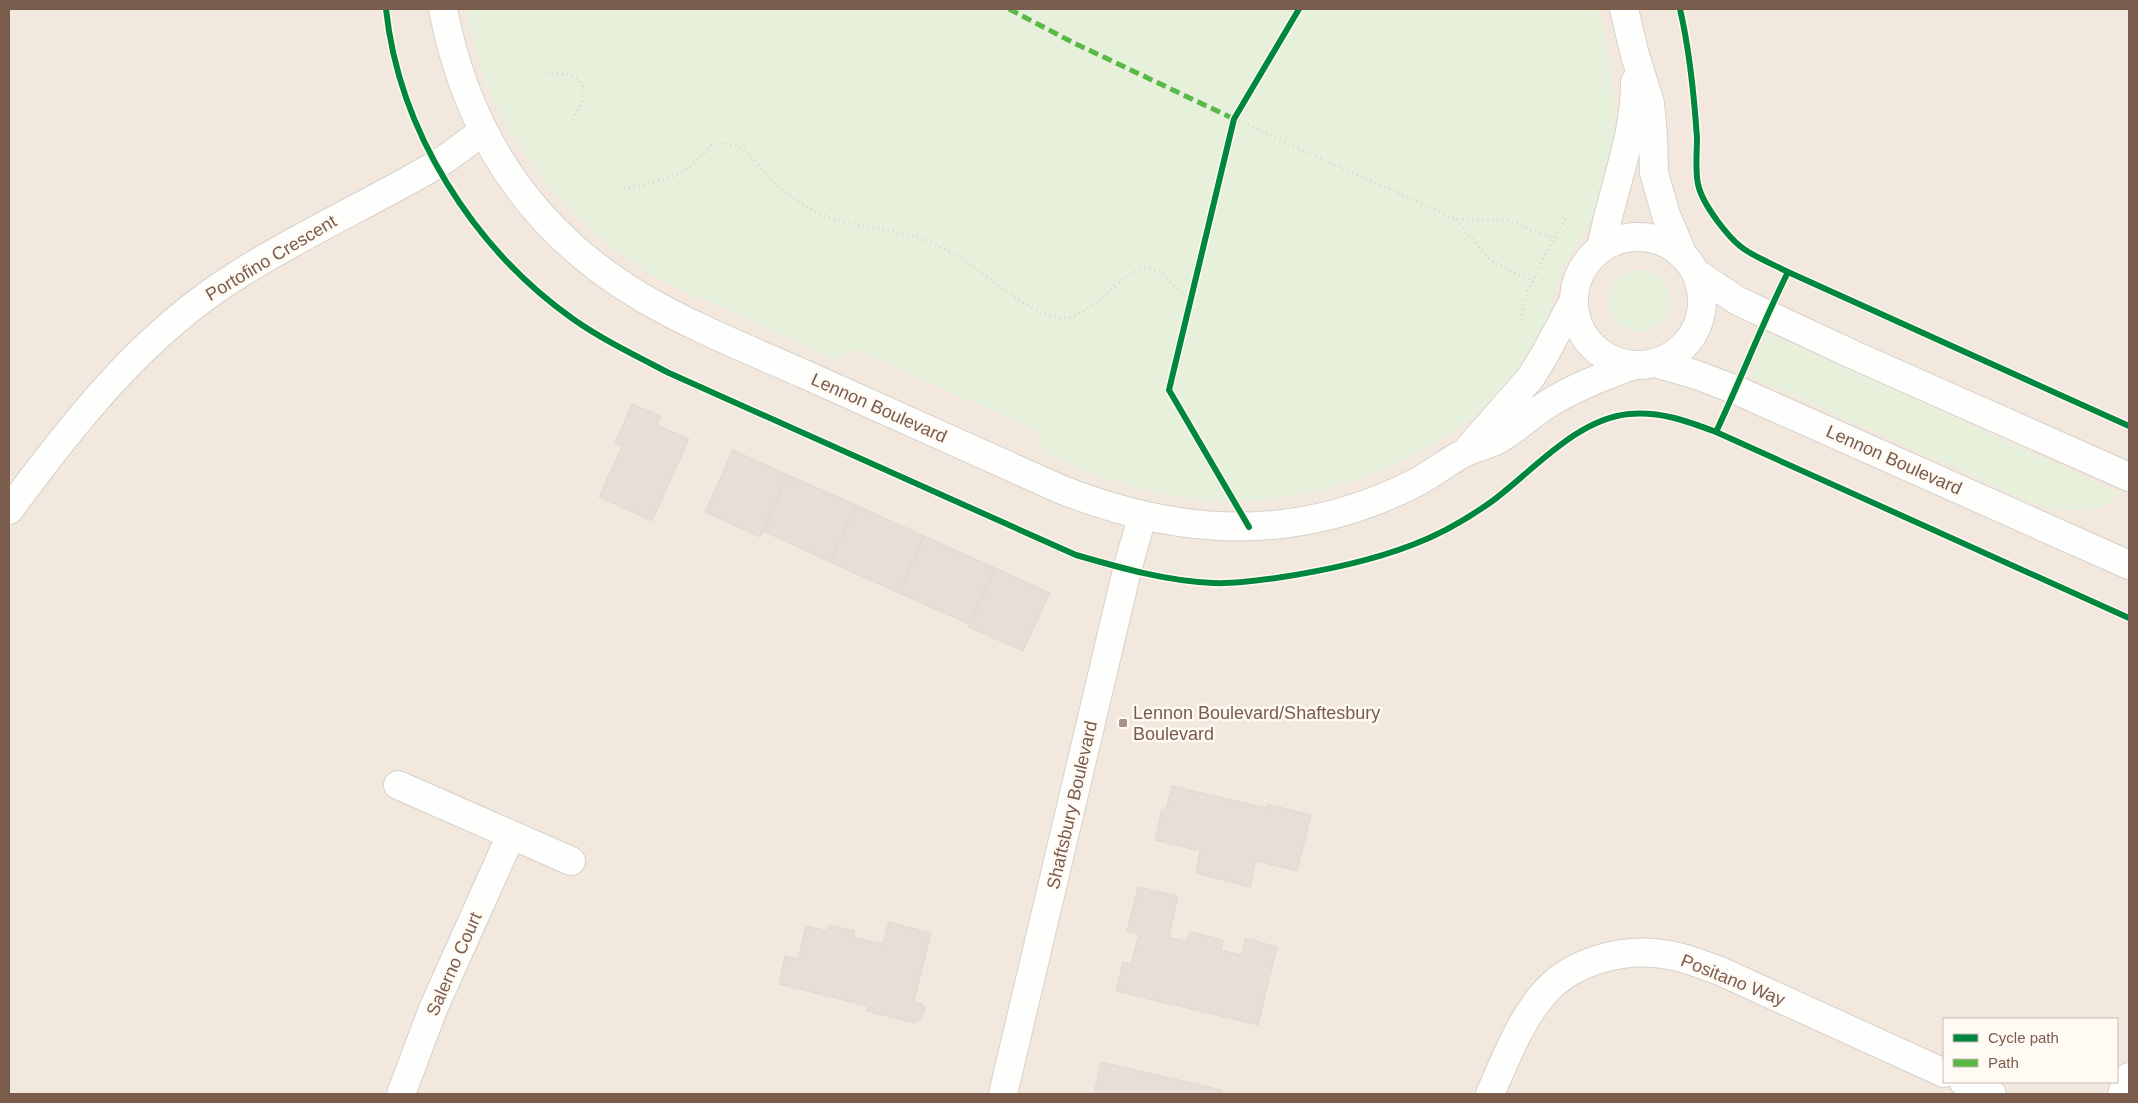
<svg xmlns="http://www.w3.org/2000/svg" width="2138" height="1103" font-family="Helvetica,sans-serif">
  <rect width="100%" height="100%" fill="#f9f5f0"/>
  <!-- residential -->
  <path fill="#f2e8de" fill-rule="evenodd" d="M9,9H2129V1094H9ZM1944,1019H2117V1082H1944Z"/>
  <!-- green -->
  <path fill="#e7f0db" d="M467,9H1598C1610,52 1617,99 1613,144C1612,156 1608,168 1605,179C1603,188 1602,198 1599,206C1590,229 1572,247 1563,269C1551,299 1548,331 1529,358C1457,462 1299,518 1177,497C1130,489 1087,472 1043,453L1037,431L855,349L837,360C794,341 752,322 709,302C687,292 662,282 641,268C552,209 483,117 467,9Z
    M1608 301a31 31 0 1 1 62 0a31 31 0 1 1-62 0Z
    M1766,332L2112,489L2116,493V496C2099,517 2057,511 2035,504L1750,376Z"/>
  <!-- building -->
  <path fill="#e6ded7" stroke="#e2d8d2" d="M632,404L661,416L657,425L689,439L652,521L599,497L622,446L615,443Z
    M733,450L788,475L760,537L705,512Z
    M788,475L856,505L830,562L763,531Z
    M856,505L924,536L899,593L830,562Z
    M924,536L995,568L969,624L899,593Z
    M995,568L1050,593L1023,651L968,627Z
    M1172,786L1266,808L1267,804L1311,815L1297,871L1256,861L1250,887L1196,873L1200,851L1155,840L1162,809L1166,810Z
    M1138,887L1178,896L1169,937L1187,942L1190,932L1223,940L1221,950L1242,955L1245,938L1277,947L1258,1025L1116,991L1123,962L1131,964L1139,934L1127,931Z
    M889,922L931,933L914,1001L922,1004L925,1008L922,1018L915,1023L866,1011L868,1006L779,984L785,956L798,959L806,926L827,931L829,925L855,931L853,937L883,944Z
    M1101,1062L1222,1090L1221,1094H1094Z"/>
  <g fill="none" stroke-linecap="round" stroke-linejoin="round">
    <!-- minor casing -->
    <g stroke="#d7d1cb" stroke-width="30">
      <path id="minor" d="M443,9C467,134 532,233 643,298C694,328 750,350 804,374C890,412 975,451 1060,489C1181,537 1297,543 1415,483C1432,474 1447,462 1464,453C1473,448 1485,446 1495,441C1516,430 1531,414 1551,402C1577,386 1605,376 1634,365
        M1624,9L1635,55L1650,103L1653,135L1654,173L1666,215L1682,253
        M1574 301a64 64 0 1 1 128 0a64 64 0 1 1-128 0Z
        M1601,249C1611,193 1635,140 1635,82
        M1696,273L1738,301L1856,356L2129,477
        M1655,363L1697,375L1736,390L2129,565
        M1469,448L1531,377L1545,354L1574,300
        M9,510C74,422 142,335 236,276C300,235 369,204 434,166C451,156 467,143 483,131
        M398,785L571,861
        M1964,1082L1992,1094
        M401,1094L433,1009L511,835
        M1003,1094L1127,570L1142,517
        M1490,1094C1505,1061 1518,1025 1541,997C1570,960 1625,947 1669,955C1687,958 1703,965 1720,971L1944,1073
        M2122,1094L2129,1077"/>
    </g>
    <!-- path -->
    <path stroke="#dcd5d0" stroke-width="3" stroke-dasharray="1 4" stroke-linecap="butt" d="M542,72C551,74 565,73 574,77C594,86 576,113 570,126
      M1234,119L1455,219L1506,220L1553,238
      M624,189C645,184 674,180 691,166C699,159 704,151 713,144C722,143 731,142 739,147C752,154 761,169 771,179C780,188 792,198 803,205C839,228 883,225 922,239C961,252 990,282 1024,303C1035,309 1050,318 1063,318C1094,317 1129,261 1153,269C1165,273 1181,293 1190,302
      M1456,220L1490,260L1533,282
      M1522,320C1517,303 1558,227 1571,212"/>
    <!-- minor -->
    <use href="#minor" stroke="#fefefd" stroke-width="28"/>
    <!-- quiet -->
    <path stroke="#58b947" stroke-width="5" stroke-dasharray="10 5" stroke-linecap="butt" d="M1009,9L1072,42L1234,119"/>
    <!-- cycleway casing -->
    <g stroke="#fffaf3" stroke-width="9">
      <path id="cycleway" d="M386,9C399,131 473,248 573,319C603,340 636,356 669,373L1076,555C1121,568 1166,581 1213,583C1234,584 1255,581 1276,578C1323,571 1368,562 1412,545C1439,535 1467,519 1491,502C1532,472 1576,419 1629,414C1660,411 1687,421 1716,432L2129,618
        M1680,9C1690,52 1694,94 1697,138C1697,152 1695,170 1698,184C1702,204 1730,241 1747,251C1760,259 1774,265 1788,272L2129,426
        M1716,432C1741,379 1762,324 1788,272
        M1249,527L1169,390L1234,119L1299,9"/>
    </g>
    <!-- cycleway -->
    <use href="#cycleway" stroke="#00873e" stroke-width="6"/>
  </g>
  <!-- markers -->
  <rect fill="#a69286" stroke="#fffaf3" stroke-width="2" x="1118" y="718" width="10" height="10" rx="2.5"/>
  <g text-anchor="middle" dominant-baseline="central" stroke-width="5" stroke-linejoin="round" paint-order="stroke">
    <!-- street labels -->
    <g font-size="18" fill="#7a5c4d" stroke="#fffaf3">
      <text transform="translate(271 258) rotate(-31)">Portofino Crescent</text>
      <text transform="translate(879 408) rotate(24)">Lennon Boulevard</text>
      <text transform="translate(1894 460) rotate(24)">Lennon Boulevard</text>
      <text transform="translate(1072 805) rotate(-77)">Shaftsbury Boulevard</text>
      <text transform="translate(454 964) rotate(-66)">Salerno Court</text>
      <text transform="translate(1733 980) rotate(22)">Positano Way</text>
    </g>
    <!-- poi labels -->
    <g font-size="18" fill="#7a5c4d" stroke="#fffaf3" text-anchor="start">
      <text x="1133" y="713">Lennon Boulevard/Shaftesbury<tspan x="1133" dy="21">Boulevard</tspan></text>
    </g>
  </g>
  <!-- border -->
  <rect width="2138" height="1103" fill="none" stroke="#7a5c4d" stroke-width="20"/>
  <!-- legend -->
  <rect x="1943" y="1018" width="175" height="65" fill="#fffaf3" stroke="#cabbb1"/>
  <rect x="1953" y="1034" width="25" height="8" fill="#00873e" stroke="#cabbb1"/>
  <text x="1988" y="1043" font-size="15" fill="#7a5c4d">Cycle path</text>
  <rect x="1953" y="1059" width="25" height="8" fill="#58b947" stroke="#cabbb1"/>
  <text x="1988" y="1068" font-size="15" fill="#7a5c4d">Path</text>
</svg>
